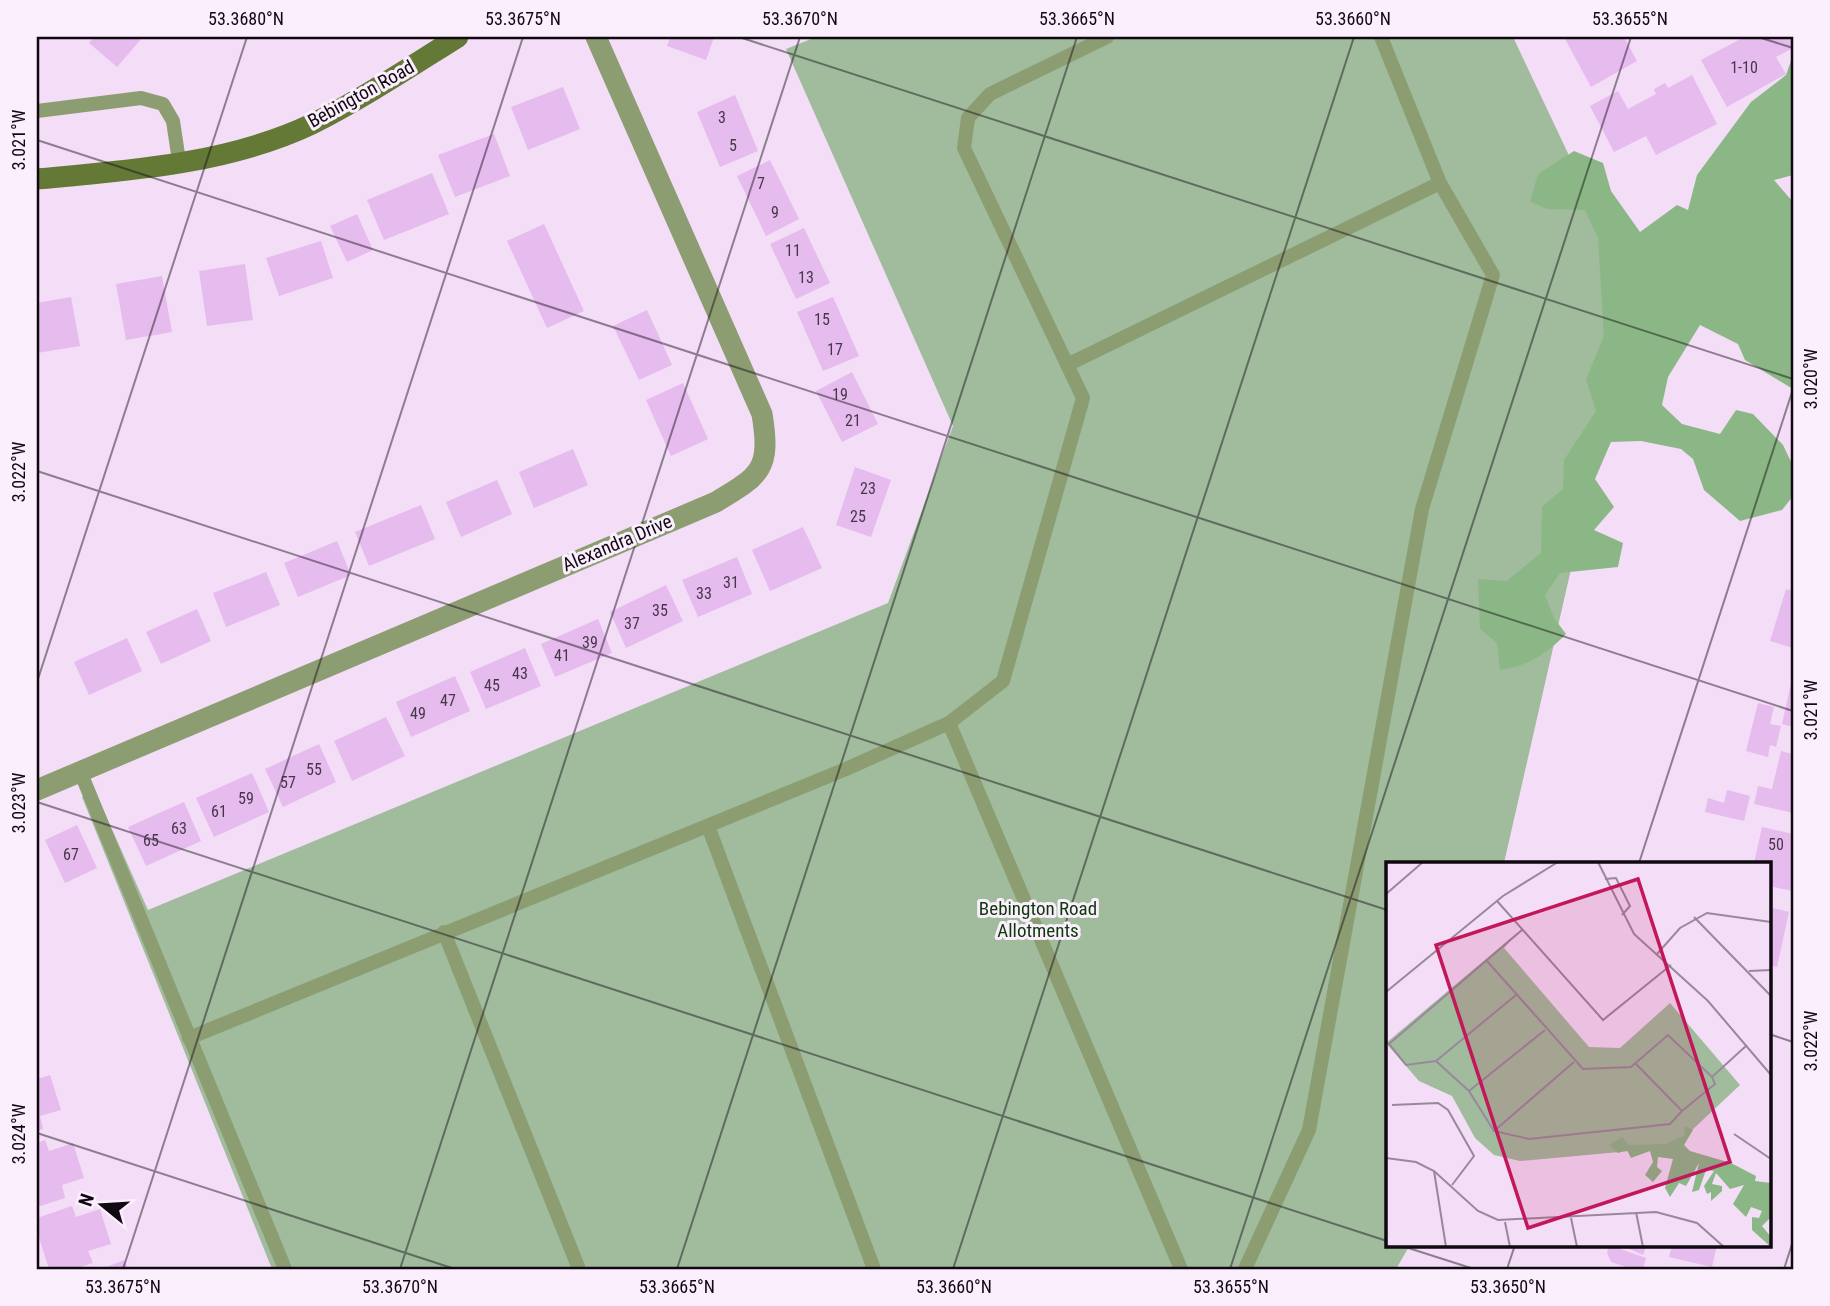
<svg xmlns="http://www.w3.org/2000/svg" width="1830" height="1306" font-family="'Roboto Condensed',sans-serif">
  <rect width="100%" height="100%" fill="#f4ddf7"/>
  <!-- green -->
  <path fill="#a0bc9d" d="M816,37H1513L1634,293L1504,863H1387V1245H1410L1396,1269H272L82,797L95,791L148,910L888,603L953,426L786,49Z"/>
  <!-- forest -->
  <path fill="#8bb786" d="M1793,55V175L1774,180L1793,202V389L1745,360L1738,344L1700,325L1668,377L1662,405L1682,424L1720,434L1736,410L1753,414L1783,445L1793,466V496L1782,510L1740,521L1704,490L1693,459L1681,449L1641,441L1611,442L1595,479L1614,507L1594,530L1623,543L1618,567L1560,573L1545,595L1554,618L1566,634C1545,655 1530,665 1500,670L1497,643L1480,629L1478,579L1507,581L1541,553L1542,507L1563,489L1564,460L1596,411L1586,379L1604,336L1598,238L1585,210L1547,209L1530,201L1538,174L1574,151L1603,163L1611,191L1640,232L1677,205L1688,210L1697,175L1751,102L1786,75Z"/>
  <!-- building -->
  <path fill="#e6bbed" d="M94,37H143L117,67L89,43Z
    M670,37H714L706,60L667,46Z
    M1564,37H1624L1637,61L1591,87Z
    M1744,37H1793V48L1776,57L1786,74L1727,107L1701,60Z
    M1692,75L1717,124L1656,155L1646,136L1614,152L1590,106L1618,91L1628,109L1656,94L1654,89L1665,83L1668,88Z
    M563,87L580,129L528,150L511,107Z
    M735,95L758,151L720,167L697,112Z
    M494,134L510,176L455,197L438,155Z
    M770,160L799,219L766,236L737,176Z
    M432,173L449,214L384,240L367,200Z
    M357,214L373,250L347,262L330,226Z
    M544,224L584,311L547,328L507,241Z
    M804,228L830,283L796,299L770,244Z
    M321,241L333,278L279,296L266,258Z
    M245,264L253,320L207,326L199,271Z
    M162,276L172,332L126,340L116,284Z
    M71,297L80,346L37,353V303Z
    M833,297L859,356L823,371L797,312Z
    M647,310L672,365L639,380L613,326Z
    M852,372L878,424L842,442L816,391Z
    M683,383L708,439L671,456L646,400Z
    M573,449L588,485L534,508L519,472Z
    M855,467L891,480L871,537L836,525Z
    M497,480L512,514L461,537L446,502Z
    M421,505L435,539L369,566L355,532Z
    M803,527L822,568L770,591L752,550Z
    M337,541L351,575L298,597L284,563Z
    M737,557L752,594L698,617L682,580Z
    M266,572L280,605L226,627L213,593Z
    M666,585L683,621L626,648L610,612Z
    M1786,589L1793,591V648L1770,641Z
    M197,609L211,641L161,664L146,632Z
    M598,619L612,653L555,677L541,644Z
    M127,638L142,671L89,695L74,662Z
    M525,648L541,686L486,709L470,672Z
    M455,676L470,711L411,737L396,702Z
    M1792,679H1793V727L1782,724Z
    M1758,703L1774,707L1770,724L1781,726L1776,747L1770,745L1768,757L1746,751Z
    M386,717L405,756L352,781L334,741Z
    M319,744L336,782L283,807L265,769Z
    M1781,751L1793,754V813L1754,804L1758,786L1772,789Z
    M252,773L269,812L214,837L196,798Z
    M1727,790L1750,796L1744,821L1705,812L1708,798L1724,803Z
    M184,802L201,841L146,866L128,827Z
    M77,825L97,868L65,883L45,840Z
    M1762,827L1793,834V891L1769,886V863H1754Z
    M1769,907L1789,912L1777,967L1769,965Z
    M50,1075L61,1110L40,1116L43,1129L37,1131V1079Z
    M45,1140L49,1151L73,1143L84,1178L62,1185L65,1198L37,1207V1143Z
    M72,1206L76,1217L100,1209L111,1244L88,1251L93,1263L74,1269H49L37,1231V1218Z
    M1609,1245L1646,1258L1643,1269H1632L1611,1262L1607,1253Z
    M1620,1245H1641L1646,1247L1643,1255Z
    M1672,1245H1717L1712,1267L1669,1257Z
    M124,1260L128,1269H102Z"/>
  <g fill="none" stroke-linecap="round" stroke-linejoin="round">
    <!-- lane -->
    <path stroke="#8d9d72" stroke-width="14" d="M37,111L141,98L163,104L173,121L179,161
      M1067,365L1440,183L1381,37
      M949,723L1181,1269
      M80,771L285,1269
      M708,826L874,1269
      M444,932L579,1269
      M189,1038L846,769L949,723L1003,681L1083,398L964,148L968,118L990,94L1107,37
      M1245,1269L1309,1130L1422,509L1493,275L1440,183"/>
    <!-- street -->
    <path stroke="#8d9d72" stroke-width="21" d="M37,790L716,502C761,475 771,469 762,414L596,37"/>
    <!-- secondary -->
    <path stroke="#647936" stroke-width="21" d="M37,179C127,171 228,164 312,124C362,99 410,67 458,37"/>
  </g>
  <!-- ticks -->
  <path fill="none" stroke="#100912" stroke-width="2" stroke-opacity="0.45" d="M739,37L1793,379M1758,37L1793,48M37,140L1793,711M37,471L1387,910M37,682L247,37M37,802L1387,1241M1639,863L1793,389M1769,1034L1793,1042M37,1133L455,1269M1399,1245L1474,1269M123,1269L523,37M400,1269L800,37M677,1269L1077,37M953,1269L1354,37M1230,1269L1631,37M1507,1269L1515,1245M1784,1269L1793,1241"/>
  <g text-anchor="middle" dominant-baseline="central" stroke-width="6" stroke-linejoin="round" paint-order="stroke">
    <!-- number labels -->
    <g font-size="16" fill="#463649">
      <text x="1744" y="67">1-10</text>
      <text x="722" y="117">3</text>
      <text x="733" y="145">5</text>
      <text x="761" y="183">7</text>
      <text x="775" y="212">9</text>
      <text x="793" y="250">11</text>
      <text x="806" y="277">13</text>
      <text x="822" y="319">15</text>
      <text x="835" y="349">17</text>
      <text x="840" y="394">19</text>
      <text x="853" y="420">21</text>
      <text x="868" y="488">23</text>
      <text x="858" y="516">25</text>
      <text x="731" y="582">31</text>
      <text x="704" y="593">33</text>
      <text x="660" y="610">35</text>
      <text x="632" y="623">37</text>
      <text x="590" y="642">39</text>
      <text x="562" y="655">41</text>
      <text x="520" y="673">43</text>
      <text x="492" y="685">45</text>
      <text x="448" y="700">47</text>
      <text x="418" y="713">49</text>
      <text x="314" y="769">55</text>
      <text x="288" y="782">57</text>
      <text x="246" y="798">59</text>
      <text x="219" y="811">61</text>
      <text x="179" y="828">63</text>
      <text x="151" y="840">65</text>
      <text x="1776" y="844">50</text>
      <text x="71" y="854">67</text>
    </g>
    <!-- street labels -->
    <g font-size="19" fill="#100912" stroke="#fbeefd">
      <text transform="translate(361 94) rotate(-29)">Bebington Road</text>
      <text transform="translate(617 543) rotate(-23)">Alexandra Drive</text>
    </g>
    <!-- park labels -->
    <g font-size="19" fill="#0b3909" stroke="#fbeefd">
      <text x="1038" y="908">Bebington Road<tspan x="1038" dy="22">Allotments</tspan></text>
    </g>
  </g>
  <!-- overview -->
  <g transform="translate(1386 862)">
    <rect width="385" height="385" fill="#f4ddf7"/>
    <path d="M132,70L118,86L203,185L234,186L284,141L354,223L288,285L134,299L108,293L89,276L66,234L33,219L0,181Z" fill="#a0bc9d"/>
    <path d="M298,264L307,268L298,283L304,289L345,301L370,314L369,319L385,321V355L376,364L385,375V385L366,368V355L373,356L376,349L365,345L360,355L347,342L358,323L344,327L330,311L326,322L336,324V329L325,339V330L321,332L318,324L328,309L320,308L313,328L306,330L313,301L300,324L293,321L284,335L279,326L287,297L272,295L271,305L276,309L267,320L259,313L267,300L264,289L245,296L241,288L232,291L223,283L236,275L243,283L280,282L299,273Z" fill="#8bb786"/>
    <path fill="none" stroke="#99889b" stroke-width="2" d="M212,0L248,72L322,139L385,213M219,17L230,16L244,44L236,53M0,32L37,0M111,39L217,158L285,103M308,55L385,134M271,92L294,66L321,51L385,60M101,99L197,207L245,205L282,173L326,215L361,183M363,109L385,108M0,130L117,34L172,0M50,199L20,203L3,182L136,68M188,200L108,269L143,277L284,262L296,249M249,201L296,249L329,222L326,215M83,229L50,199L130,133M6,243L52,241L62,248L88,294L66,323M108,269L83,229L159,168M348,272L385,297M0,296L30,300L48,309L92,349L112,358L270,350L311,361L338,385M48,309L60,385M250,350L257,385M185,356L191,385M119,360L124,385"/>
    <path fill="#c2185b" fill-opacity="0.15" stroke="#c2185b" stroke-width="3.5" d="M252,17L344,300L142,366L50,83Z"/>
    <rect width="385" height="385" fill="none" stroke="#100912" stroke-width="3.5"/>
  </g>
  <!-- border -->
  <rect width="1830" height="1306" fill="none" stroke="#fbeefd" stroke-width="77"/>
  <!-- north arrow -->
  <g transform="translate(102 1205) rotate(288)" stroke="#fbeefd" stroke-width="5" paint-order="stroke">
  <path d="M0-5L12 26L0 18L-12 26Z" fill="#100912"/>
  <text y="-10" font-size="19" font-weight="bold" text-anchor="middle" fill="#100912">N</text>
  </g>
  <rect x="38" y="38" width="1754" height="1230" fill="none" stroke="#100912" stroke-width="2.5"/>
  <g font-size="18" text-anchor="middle" fill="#100912">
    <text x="246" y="25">53.3680°N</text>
    <text x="523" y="25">53.3675°N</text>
    <text x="800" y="25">53.3670°N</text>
    <text x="1077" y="25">53.3665°N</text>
    <text x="1353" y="25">53.3660°N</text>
    <text x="1630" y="25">53.3655°N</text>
    <text transform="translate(19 140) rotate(-90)" y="6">3.021°W</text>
    <text transform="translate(1811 379) rotate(-90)" y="6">3.020°W</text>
    <text transform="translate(19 472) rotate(-90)" y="6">3.022°W</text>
    <text transform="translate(1811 710) rotate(-90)" y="6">3.021°W</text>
    <text transform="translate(19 803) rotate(-90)" y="6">3.023°W</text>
    <text transform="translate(1811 1041) rotate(-90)" y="6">3.022°W</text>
    <text transform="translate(19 1134) rotate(-90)" y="6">3.024°W</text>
    <text x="123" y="1293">53.3675°N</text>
    <text x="400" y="1293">53.3670°N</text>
    <text x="677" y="1293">53.3665°N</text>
    <text x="954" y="1293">53.3660°N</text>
    <text x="1231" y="1293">53.3655°N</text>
    <text x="1508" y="1293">53.3650°N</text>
  </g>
</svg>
